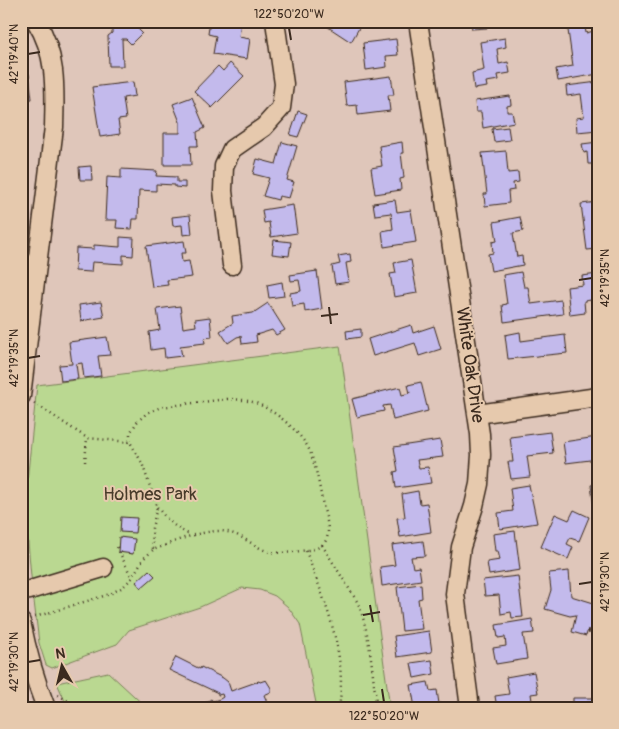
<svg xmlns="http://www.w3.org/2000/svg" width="619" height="729" font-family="Pangolin,sans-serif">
  <rect width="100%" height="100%" fill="#dfc6ba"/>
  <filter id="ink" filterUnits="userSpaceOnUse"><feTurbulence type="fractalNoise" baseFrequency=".02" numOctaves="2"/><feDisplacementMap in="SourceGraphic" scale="10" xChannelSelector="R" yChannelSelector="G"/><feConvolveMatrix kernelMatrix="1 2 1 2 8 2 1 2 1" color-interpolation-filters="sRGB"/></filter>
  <g filter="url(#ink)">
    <!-- park -->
    <path fill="#bad891" stroke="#7a8158" d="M340,346L390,708H317L300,624L288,607L275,596L260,590L242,588L200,607L129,630L117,644L52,668L46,665L39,643L31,576L27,531V482L37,385Z
      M108,672L147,708H68L57,683Z"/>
    <!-- building -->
    <path fill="#c3baec" stroke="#3b2a1e" d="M116,21H138V29L142,33L131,44L126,39H122L123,66H109L108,36L112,33V25Z
      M210,21H241L239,37L250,39L247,59L213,54L216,36L208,34Z
      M319,21H363L351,42Z
      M471,21H486L487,28L472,29Z
      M584,21L586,33L594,31L598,52V74L558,81L556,69L573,66L567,23Z
      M505,38L506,47L497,49L499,64L508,62L510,73L498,75L499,80L486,82L487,87L474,89L472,73L484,70L480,42Z
      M396,39L398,55L386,56L387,67L366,70L363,43Z
      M230,63L244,76L212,108L194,91L218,66L223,71Z
      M21,65L23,75L29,74L32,99L21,101Z
      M391,76L394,95H388L390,111L358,115L357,105L347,106L344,82Z
      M133,82L135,96L123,98L126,119L118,120L120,134L100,137L92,87Z
      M598,82V130L577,132L576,118L584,117L581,94L567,96L566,86Z
      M510,96L511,105L507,106V112H512L514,122L483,128L481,112H476L475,101Z
      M192,97L205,128L197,132L198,146H190L191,165H164V133H180V122L173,104Z
      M298,111L307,114L298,137L290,135Z
      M508,127L510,140L494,142L492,129Z
      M282,142L297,146L287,180L294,182L289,198L279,196L278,200L263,196L269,178L253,174L257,159L276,164Z
      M402,142L403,153H401L404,178L400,179L401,190L375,194L371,168L382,166L379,146Z
      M598,142V164H588L587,152L584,153L582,144Z
      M506,151L508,173L518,172L519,182L513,183L514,190L508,191L509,203L485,206L484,194H487L482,153Z
      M91,166L92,180H80L79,167Z
      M121,169L157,171L156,176L177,177V182H185V188L175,187V185L156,184V191L139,190L138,219H133L132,229L116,228L117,220H105L107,177L121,178Z
      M395,200L397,212L411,210L416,242L384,247L382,231L393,229L391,213L375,215L373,203Z
      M598,202V249L587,250L581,204Z
      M293,205L297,233L271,237L269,222L264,223L262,210Z
      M190,215L192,234L183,235L182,225L173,226L172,217Z
      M520,217L523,231L513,233L517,257L522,256L523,265L491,271L488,254L493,253L492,242L497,241L494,222Z
      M120,237L134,238L133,256L123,255V264L92,262L91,272L75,271L76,248L94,249V245L120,247Z
      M274,240L291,242L289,256L272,254Z
      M184,241L186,253H181L182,262L189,261L192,277L167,280L168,285L152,287L146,246Z
      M350,254L351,262L346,263L349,282L335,284L332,266L340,264L338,256Z
      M411,260L417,293L394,297L390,274L396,273L394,263Z
      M317,271L322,309L305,312L304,304L292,306L290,293L301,291L299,280L291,281L290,275Z
      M521,272L524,287H528L531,304L561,300L563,314L504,322L502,305L507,304L503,275Z
      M598,274V306L592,307L591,300L584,301L585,313L570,315L567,287L583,285L582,276Z
      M282,282L284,296L269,298L267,285Z
      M101,302L104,317L81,321L79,305Z
      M268,303L285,330L276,335L272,330L256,335L257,342L242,344L241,336L237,337L228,343L220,331L233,323L232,316L253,313Z
      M180,306L183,328L196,326L195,319L210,317L212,337L204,338L205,343L180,346L182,356L165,358L164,348L151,350L149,332L160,330L157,309Z
      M411,325L413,333L434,326L441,349L419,356L415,343L373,356L368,339Z
      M361,329V337L347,339L346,331Z
      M520,332L521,341L565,335L567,353L508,359L505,335Z
      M107,337L110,355L98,356L101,376L84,378L82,363L76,364L78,379L61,381L59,365L72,364L69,342Z
      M421,382L428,411L393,420L390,405L383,406L384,411L357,417L352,399L400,387L402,395L410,393L408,385Z
      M596,424H598V459L566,463L563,442L597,437Z
      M550,432L553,453L527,456L530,477L511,479L508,462H513L510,437Z
      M440,440L443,457L417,460L419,468L428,467L431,483L396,488L394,472L398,471L394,447Z
      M598,484V521H596L591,485Z
      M529,485L537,523L500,529L498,513L513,511L510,488Z
      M418,491L420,504L427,503L431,532L400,537L397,518L405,517L402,494Z
      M574,510L589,517L579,541L570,538L567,544L573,547L568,559L541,547L555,514L569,520Z
      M121,517L137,518L135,533L120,532Z
      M515,531L520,570L489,575L487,562L500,560L498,551H495L493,534Z
      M119,537L135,539L133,554L118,552Z
      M423,541L425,556L411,557L413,568L419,567L421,580L382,586L380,567L395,565L392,545Z
      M149,570L155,576L141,588L136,582Z
      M569,571L571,596L597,604L589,634L588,629L586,636L572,632L576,615L570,616L545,609L551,590L549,573Z
      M518,576L523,617L512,618L511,612L501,614L499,595L485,596L483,580Z
      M421,584L422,598L418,599L422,629L402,631L397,587Z
      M532,619L534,633L523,634L527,659L496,664L493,648L506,646L505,637L498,638L496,625Z
      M429,631L432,652L397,657L394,636Z
      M176,657L200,669L201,667L223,678L228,682L231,691L259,681L260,682L266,680L271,688V692L264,695L268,704L257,708H198L211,699L213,701L220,699L223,697L222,694L218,695V693L169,670Z
      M432,660L434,674L414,678L411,663Z
      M534,672L538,693L531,694L533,707L497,708L495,696L509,694L506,677Z
      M428,682L430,691L437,690L439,704H436V708H415L411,685Z
      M573,698H598V708H573Z"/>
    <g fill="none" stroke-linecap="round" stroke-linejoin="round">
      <!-- minor casing -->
      <g stroke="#3b2a1e" stroke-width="21">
        <path id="minor" d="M418,21L480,434L481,455L479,484L474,506L461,547L455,594L470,708
          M232,265L223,191L224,166L232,149L264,127L281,108L284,84L275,21
          M21,396L54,127C55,90 57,54 36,21
          M477,414L598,397
          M21,591L30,590L103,568
          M21,622C27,652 35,680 46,708"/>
      </g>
      <!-- path -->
      <path stroke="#3b2a1e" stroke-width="2.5" stroke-dasharray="1 4" stroke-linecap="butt" d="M227,399C236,399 245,400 253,402C274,409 304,434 311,454C317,471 320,489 323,506C326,517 333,537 322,545C316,550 307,550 300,551C287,553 272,555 260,548C245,540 235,531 218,531C195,532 174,542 153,550L152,528L157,507L142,463L130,442V433L137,422L147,413L161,407Z
        M34,403L87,438L130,442
        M85,462L87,438
        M157,507C167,520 176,529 191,535
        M322,545L358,603C371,636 372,673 377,708
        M117,547L132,578
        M306,551C324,600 348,654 339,708
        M35,617L110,594L123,587L132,578L143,559L153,550
        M58,695L80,708"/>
      <!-- minor -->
      <use href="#minor" stroke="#e6c9ad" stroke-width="18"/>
    </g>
  </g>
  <!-- ticks -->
  <path fill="none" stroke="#3b2a1e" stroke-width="2" d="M289,28L291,40M28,54L40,52M579,280L592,278M329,307L331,324M321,316L338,314M28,358L40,356M579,584L592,582M370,605L373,622M363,615L380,612M28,662L40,660M382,689L384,702"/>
  <g text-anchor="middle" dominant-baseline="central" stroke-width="4" stroke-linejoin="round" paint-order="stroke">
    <!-- street labels -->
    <g font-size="18" fill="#3b2a1e" stroke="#e6c9ad">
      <text transform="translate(470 365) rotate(82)">White Oak Drive</text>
    </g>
    <!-- park labels -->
    <g font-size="18" fill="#483b2a" stroke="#e6c9ad">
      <text x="150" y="494">Holmes Park</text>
    </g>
  </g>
  <!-- margin -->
  <rect width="619" height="729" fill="none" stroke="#e6c9ad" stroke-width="55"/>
  <!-- north arrow -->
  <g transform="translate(62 666) rotate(352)" stroke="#e6c9ad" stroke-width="4" paint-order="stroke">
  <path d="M0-4L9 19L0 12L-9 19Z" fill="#3b2a1e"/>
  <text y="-8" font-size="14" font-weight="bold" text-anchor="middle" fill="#3b2a1e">N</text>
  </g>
  <rect x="28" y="28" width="564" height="674" fill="none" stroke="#3b2a1e" stroke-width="2"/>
  <g font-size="12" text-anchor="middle" fill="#3b2a1e">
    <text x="289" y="18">122°50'20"W</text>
    <text transform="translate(14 54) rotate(-90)" y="4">42°19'40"N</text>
    <text transform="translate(605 278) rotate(-90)" y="4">42°19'35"N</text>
    <text transform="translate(14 358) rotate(-90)" y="4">42°19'35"N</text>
    <text transform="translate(605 582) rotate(-90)" y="4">42°19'30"N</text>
    <text transform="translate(14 662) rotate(-90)" y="4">42°19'30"N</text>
    <text x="384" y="720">122°50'20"W</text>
  </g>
</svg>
